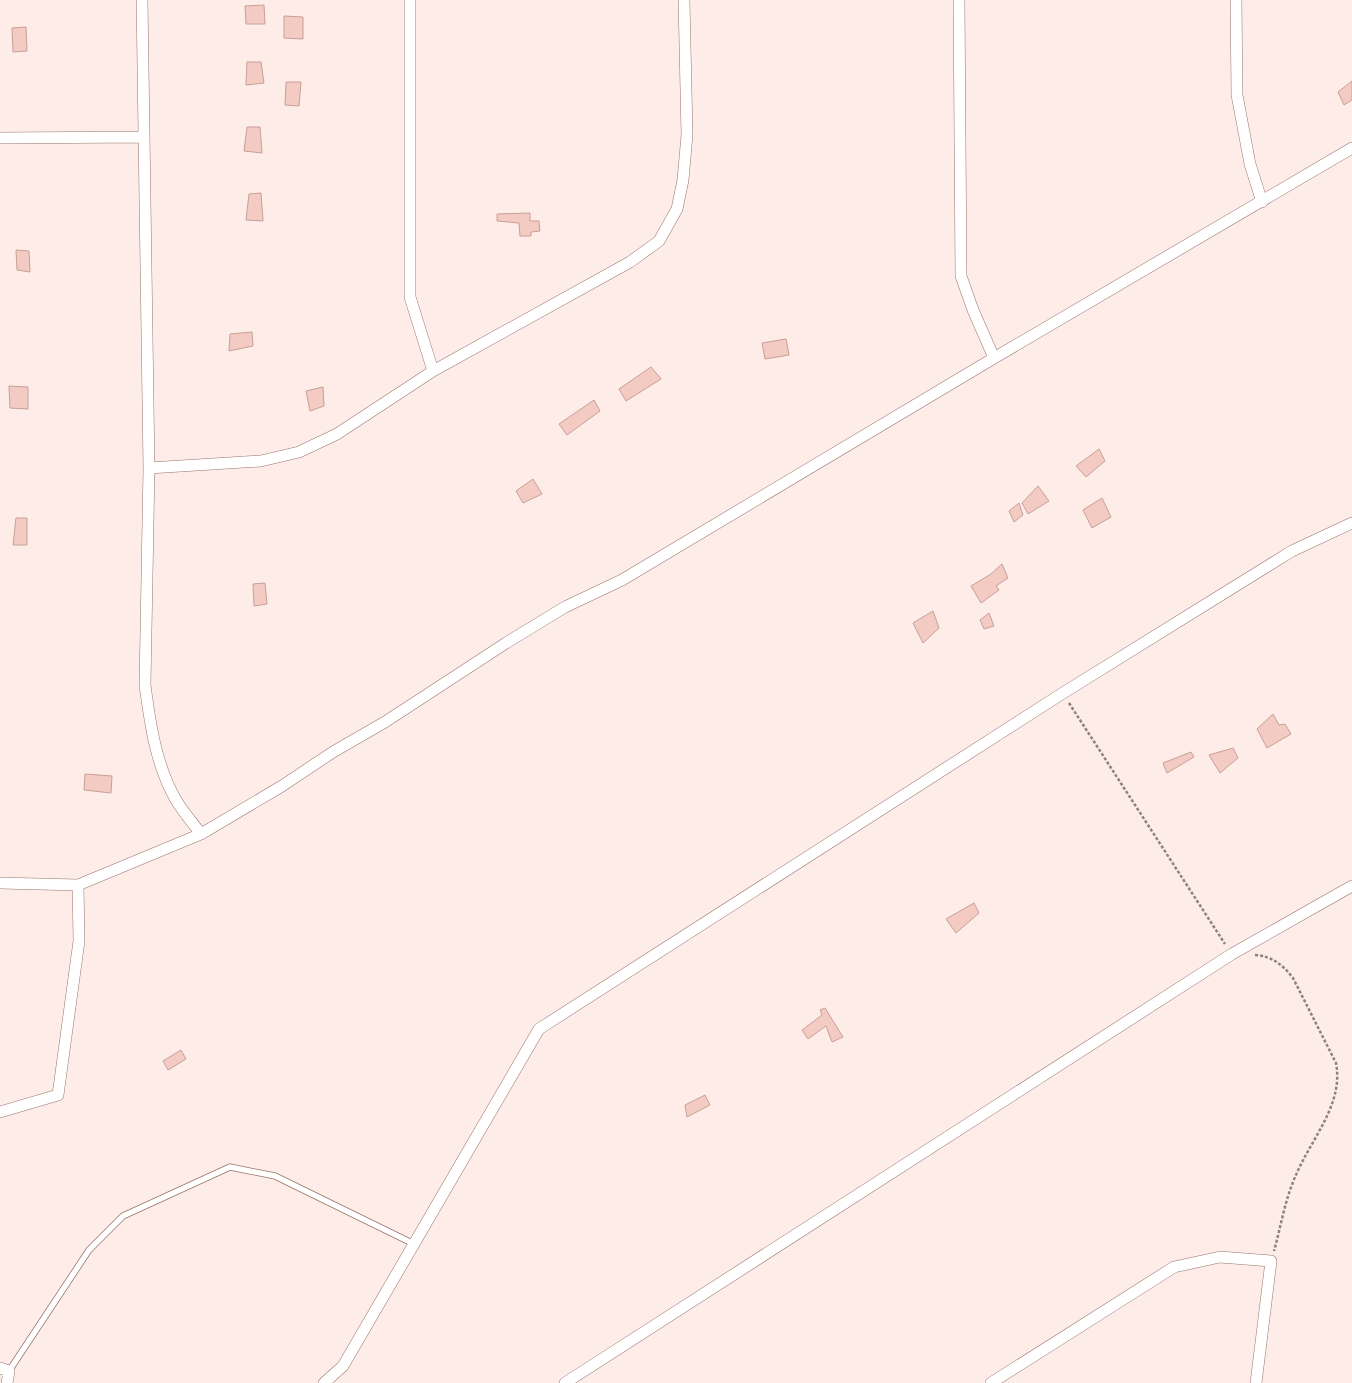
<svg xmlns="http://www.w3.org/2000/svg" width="1352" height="1383" font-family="Literata,serif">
  <rect width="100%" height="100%" fill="#fdece8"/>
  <!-- building -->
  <path fill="#f4cbc2" stroke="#c7a097" d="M264,5L265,24H246L245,6Z
    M284,16L303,17V39L284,38Z
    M26,27L27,51L13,52L12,28Z
    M247,62H261L264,83L246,85Z
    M1352,81V100L1344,105L1338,92Z
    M286,82H301L299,106L285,105Z
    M247,127H260L262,153L244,151Z
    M261,193L263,221L246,220L249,194Z
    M530,213V221H539L540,231L531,232V236H520L519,223L497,221V214Z
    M16,250L29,251L30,272L17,270Z
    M252,332L253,346L229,351L230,334Z
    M786,339L789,355L765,359L762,343Z
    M651,367L661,379L626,401L619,389Z
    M9,386L28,387V409L10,408Z
    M323,387L324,406L310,411L306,391Z
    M594,400L600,411L567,435L559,424Z
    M1099,449L1105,461L1086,477L1076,466Z
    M533,479L542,494L523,503L516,491Z
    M1038,486L1049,501L1028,514L1022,503Z
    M1102,498L1111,517L1092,528L1083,510Z
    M1019,503L1023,515L1014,522L1009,511Z
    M16,518H27V545H13Z
    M1002,564L1008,578L996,586L999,590L981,603L971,586L991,574Z
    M265,583L267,604L254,606L253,584Z
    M933,611L939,628L923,643L913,623Z
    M989,613L994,626L984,629L980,620Z
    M1273,714L1279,725L1285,724L1291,734L1267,748L1257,729Z
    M1233,748L1238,758L1220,773L1209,755Z
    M1191,752L1194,757L1167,773L1163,763Z
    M85,774L112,776L111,793L84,790Z
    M974,903L979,913L956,933L946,919Z
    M825,1008L843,1037L832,1042L826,1026L808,1039L802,1030L822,1015L820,1010Z
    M181,1050L186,1059L168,1070L163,1061Z
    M705,1095L710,1105L687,1117L685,1105Z"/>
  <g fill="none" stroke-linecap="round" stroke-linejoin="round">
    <!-- lane casing -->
    <g stroke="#99746d" stroke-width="7">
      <path id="lane" d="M9,1371L89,1250L123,1216L230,1167L275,1176L414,1244"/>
    </g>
    <!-- street casing -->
    <g stroke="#99746d" stroke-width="12">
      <path id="street" d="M142,0L149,468L145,685C150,723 156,766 176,800C183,812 193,823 201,834
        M410,0V297L433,371
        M959,0L961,276L973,310L994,358
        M1236,0L1237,95L1250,164L1262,202
        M0,138L142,137
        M149,468L261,461L299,452L337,434L433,371L630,262L659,241L677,209L683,180L687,135L684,0
        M0,883L78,885L201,834L282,786L333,752L385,722L506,643L565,607L622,580L994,358L1352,148
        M0,1112L58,1095L79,941L78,885
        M0,1368L9,1371L7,1383
        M324,1383L343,1366L539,1029L1063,693L1292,551L1352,523
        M565,1383L1232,954L1352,886
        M991,1383L1174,1267L1220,1257L1271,1261L1256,1383"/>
    </g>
    <!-- path -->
    <path stroke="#90817d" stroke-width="2.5" stroke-dasharray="3 2" stroke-linecap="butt" d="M1069,703L1225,944
      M1255,955C1272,956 1283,965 1293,978L1336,1063C1344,1104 1311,1139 1296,1175C1285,1199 1281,1226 1274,1251"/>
    <!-- lane -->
    <use href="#lane" stroke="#fff" stroke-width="5.5"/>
    <!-- street -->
    <use href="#street" stroke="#fff" stroke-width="11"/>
  </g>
</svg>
